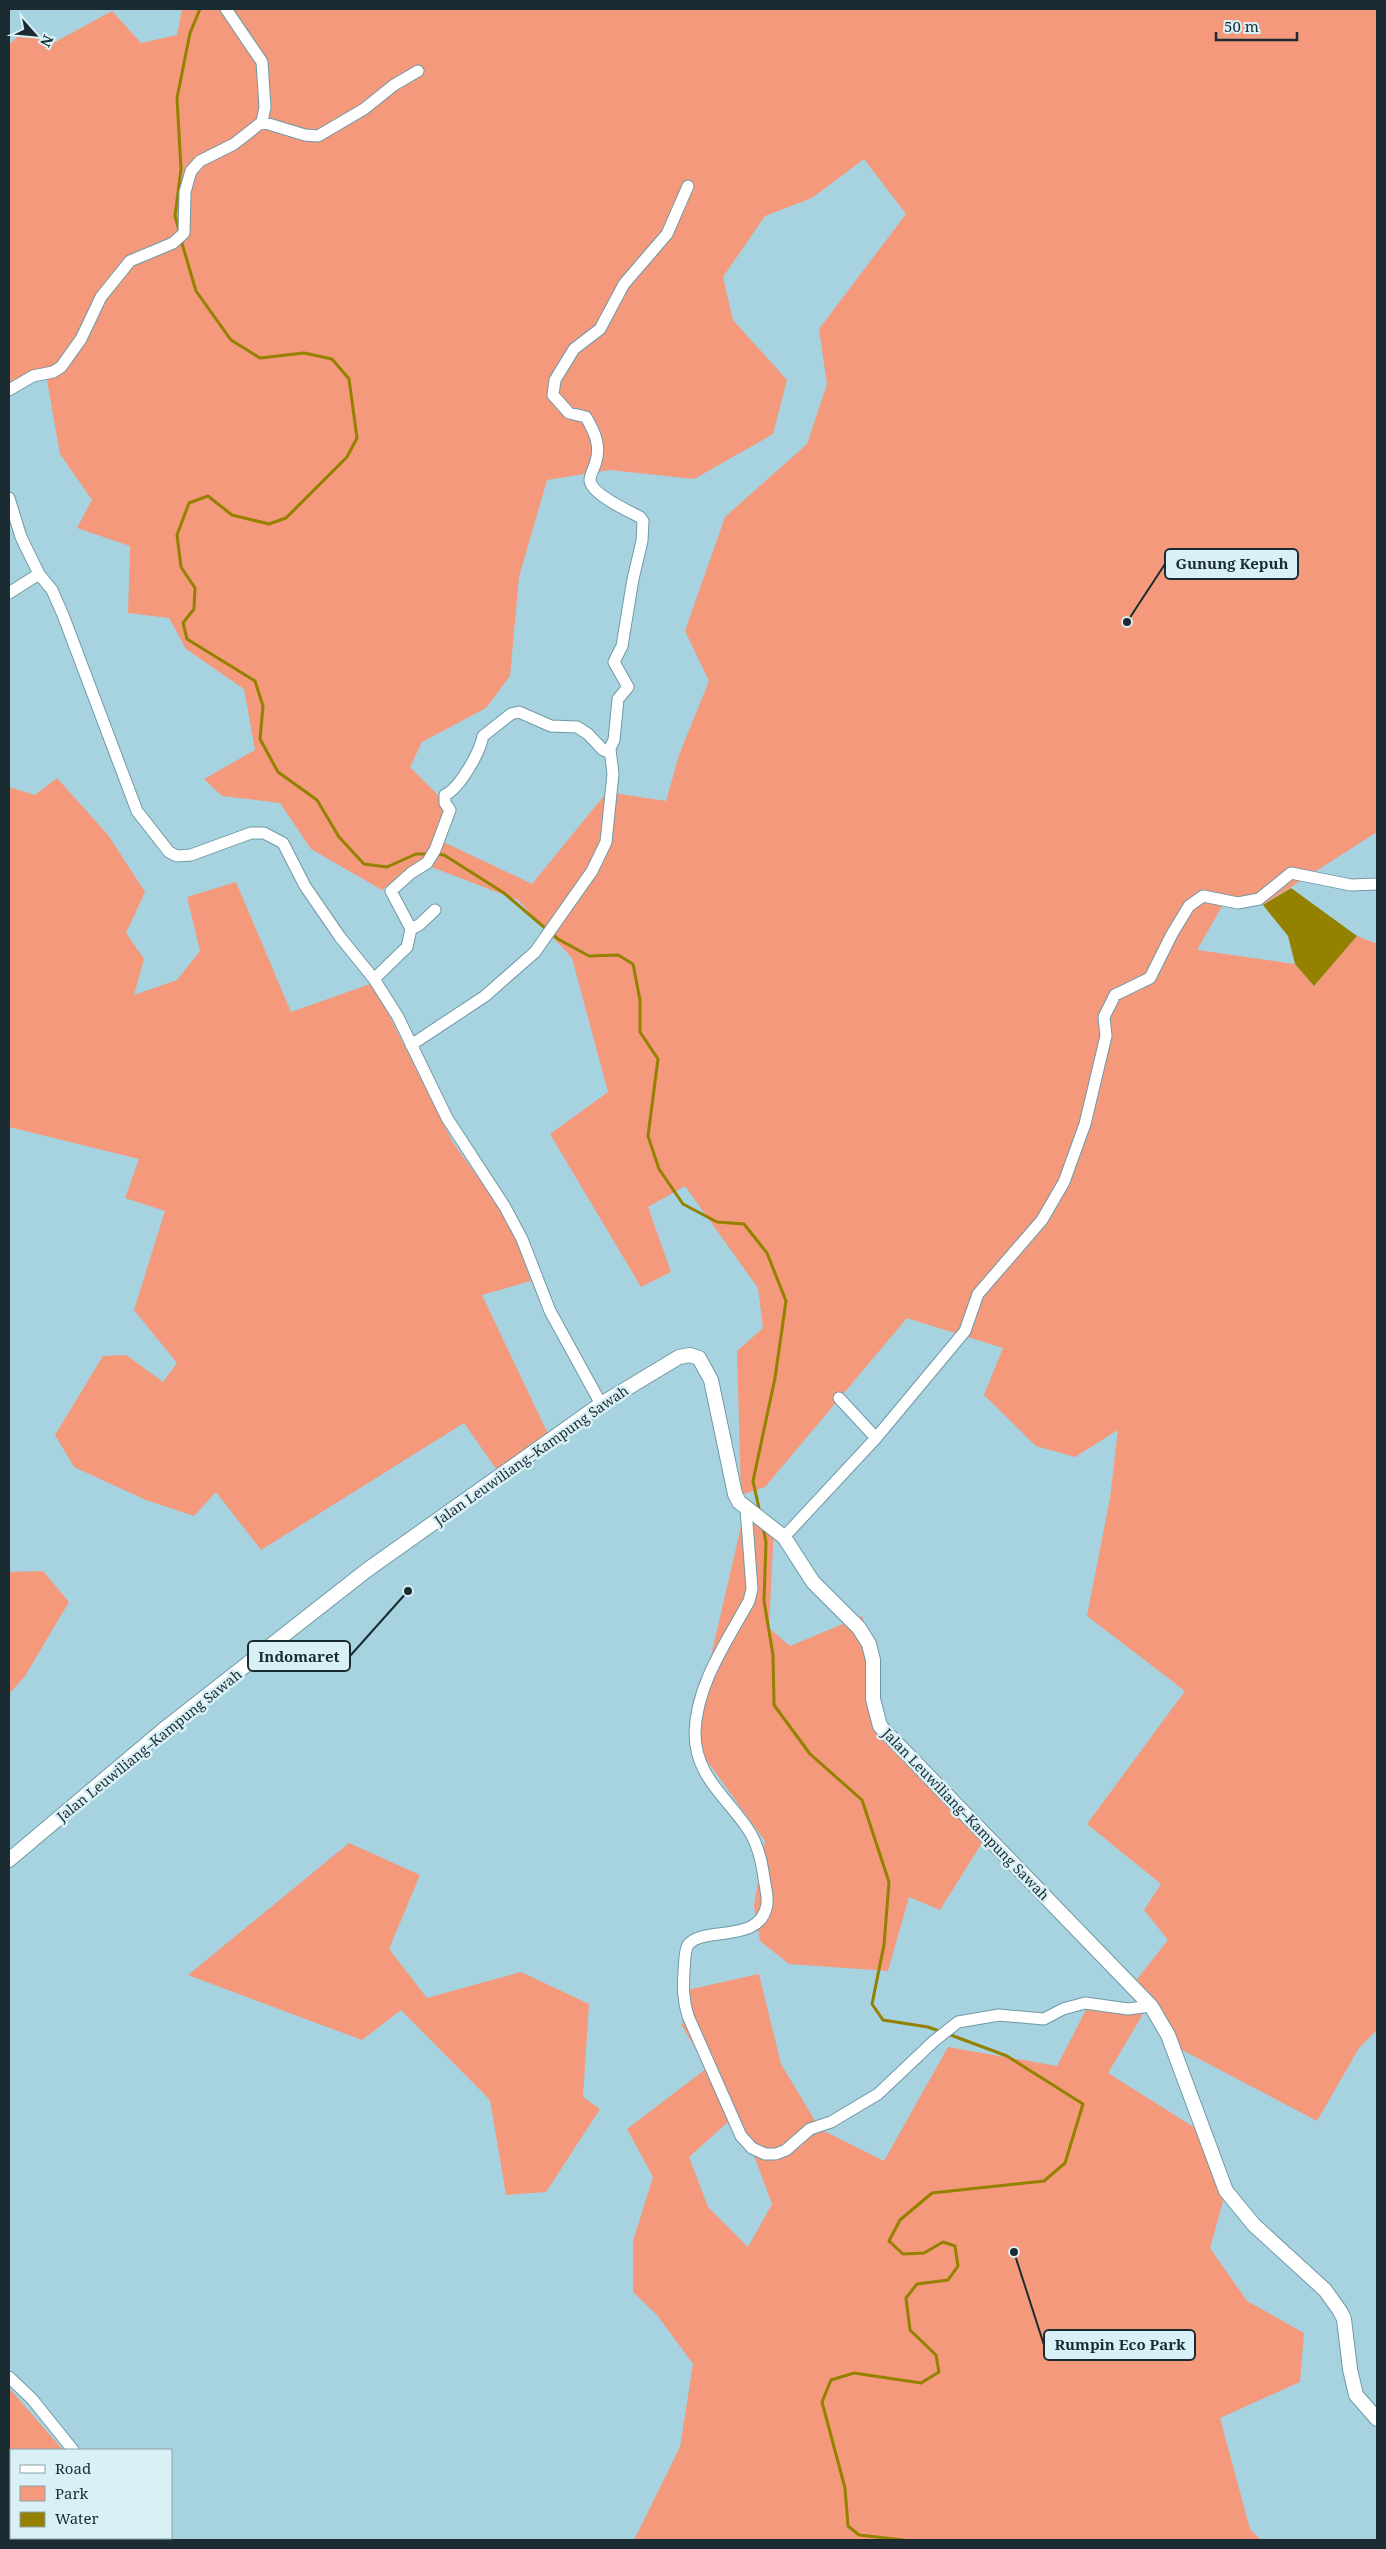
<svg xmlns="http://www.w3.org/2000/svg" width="1386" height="2549" font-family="'Noto Serif',serif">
  <rect width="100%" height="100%" fill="#a7d3e1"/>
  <!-- green -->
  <path fill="#f4997b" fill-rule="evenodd" d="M182,9H1377V832L1263,905L1225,901L1197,950L1295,964L1314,986L1357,936L1377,944V2030L1359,2048L1317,2121L1182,2050L1149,2004L1108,2073L1208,2136L1225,2194L1210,2248L1247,2301L1304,2333L1300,2382L1220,2418L1250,2529L1261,2540H634L680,2447L693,2364L657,2315L633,2292V2241L653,2177L627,2129L707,2068L682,2026L687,1990L759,1974L781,2064L820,2129L884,2161L948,2047L1057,2066L1089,2004L1148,2003L1134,1983L1168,1940L1144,1910L1161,1884L1087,1824L1185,1691L1087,1616L1110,1498L1118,1430L1075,1457L1036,1446L984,1395L1003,1348L907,1318L765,1487L741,1495L737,1351L763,1328L758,1288L685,1186L648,1207L671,1272L641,1287L550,1134L608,1092L572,958L518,900L418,862L382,890L311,849L280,803L222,796L204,779L255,750L244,689L186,649L169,618L128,613L130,546L77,528L92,500L60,454L46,375L9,391V45L29,25L46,47L112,11L141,43L177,35ZM864,159L906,214L819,329L827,384L807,444L725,517L685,631L709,681L679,755L666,801L607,792L532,884L435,838L448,805L410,767L422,742L486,708L510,676L519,577L547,480L610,470L694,479L773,434L787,380L733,320L723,277L765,216L812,198ZM738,2113L772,2204L748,2247L708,2207L689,2157Z
    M57,778L108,835L145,892L126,933L144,959L134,995L177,980L200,951L187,897L236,882L291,1012L373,983L452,1141L511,1224L531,1281L482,1295L549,1436L499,1473L464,1423L261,1550L216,1492L194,1516L146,1500L74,1467L55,1435L103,1356L126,1355L163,1382L177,1363L134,1310L165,1211L125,1198L139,1159L9,1127V787L35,795Z
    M743,1518L774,1527L769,1628L790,1646L862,1616L877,1659L874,1722L985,1838L940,1910L909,1897L888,1971L789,1964L760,1941L754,1906L765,1841L699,1750L704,1686Z
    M43,1571L69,1602L25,1676L9,1694V1572Z
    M349,1843L420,1875L389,1949L427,1998L521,1972L589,2004L583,2097L600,2109L546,2192L506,2195L490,2100L401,2010L362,2040L188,1975Z
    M9,2388L63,2450H11V2538H130L131,2540H9Z"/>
  <!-- water -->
  <path fill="#948100" d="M1291,888L1357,936L1314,986L1295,964L1288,936L1263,905Z"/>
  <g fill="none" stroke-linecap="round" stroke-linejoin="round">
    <!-- stream -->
    <path stroke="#948100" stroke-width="3" d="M180,234L175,216L181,169L177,98L190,33L200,9
      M181,240L196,291L231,340L260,358L304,353L332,359L349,379L357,438L347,457L286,518L269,524L232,515L208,496L189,503L177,535L181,567L195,588L194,609L183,623L187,639L255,681L263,706L260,739L278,772L317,800L339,837L364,864L387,867L416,854H428
      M435,854L444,855L504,893L558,939L589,956L618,955L633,964L640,1000V1032L658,1059L648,1136L659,1169L683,1204L717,1222L744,1224L767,1253L786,1301L775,1378L753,1481L760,1513
      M763,1527L766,1542L764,1601L773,1655L774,1705L810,1754L862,1800L889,1882L884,1945L872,2004L883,2020L928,2027L942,2032
      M903,2540L859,2535L848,2526L845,2488L822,2402L831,2380L854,2373L921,2383L939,2372L936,2355L910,2330L906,2298L917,2284L948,2280L958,2266L955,2246L943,2242L924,2253L903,2254L889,2241L900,2220L932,2193L1044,2181L1065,2163L1083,2104L1007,2056L948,2034"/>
    <!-- minor casing -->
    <g stroke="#6f99a6" stroke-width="13">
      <path id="minor" d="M226,9L262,62L265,107L262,122
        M9,390L33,376L53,372L61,367L81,339L101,297L130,261L173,243L184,233L185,192L191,171L200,161L234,144L262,122L305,135L318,136L364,109L394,85L418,71
        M9,498L21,537L39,574L52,590L63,615L137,811L169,852L177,856L191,855L251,833H264L283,843L305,886L340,937L374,979L398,1017L447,1118L505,1207L522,1239L550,1311L601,1404
        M9,593L39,574
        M411,929L391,891L411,873L427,863L435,850L450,810L445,803V795C460,788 480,752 483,736L511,714L519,712L551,726L577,727L588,734L603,750L608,752L614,740L618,699L628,687L614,662L622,646L633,579L642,541L643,521L640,517C628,511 591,494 590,480C590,474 595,467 596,461C601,445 594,431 586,417L569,413L553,395L555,380L574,349L600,329L624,284L667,234L688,186
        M374,979L407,947L411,929L419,925L435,910
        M411,1045L485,996L535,952L592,871L606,842L613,774L610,749
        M839,1398L876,1438
        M746,1509L752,1589L749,1601C727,1641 696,1685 695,1733C695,1779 731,1800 751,1834C759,1848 762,1863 764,1878C765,1886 768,1896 767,1904C761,1945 703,1925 688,1945C684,1952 685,1963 684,1971C683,1987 683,2000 688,2016L741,2136L752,2148L765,2154H776L786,2150L810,2129L831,2122L878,2094L934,2041L958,2022L999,2015L1044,2019L1063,2009L1085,2003L1128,2009L1151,2006
        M784,1537L876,1438L965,1331L978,1294L1042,1220L1064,1182L1085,1124L1106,1036L1104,1017L1115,995L1150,978L1172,934L1189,906L1203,896L1238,903L1259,899L1291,873L1351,885L1377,884
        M9,2377L32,2399L73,2450
        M132,2538L134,2540"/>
    </g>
    <!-- major casing -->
    <g stroke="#6f99a6" stroke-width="16">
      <path id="major" d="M9,1860L163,1730L367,1570L601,1404L679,1357L690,1355L699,1358L711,1380L735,1494L739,1502L784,1537L813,1582L859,1628L869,1644L873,1660V1699L880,1726L1151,2006L1168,2035L1226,2191L1254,2225L1325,2290L1340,2311L1344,2319L1350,2369L1356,2395L1377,2419"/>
    </g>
    <!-- minor -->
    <use href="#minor" stroke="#fff" stroke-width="11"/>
    <!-- major -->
    <use href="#major" stroke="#fff" stroke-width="14"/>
  </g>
  <g text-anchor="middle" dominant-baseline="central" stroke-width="5" stroke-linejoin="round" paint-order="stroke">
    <!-- street labels -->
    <g font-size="14" fill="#1a2c31" stroke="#daf0f7">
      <text transform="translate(531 1455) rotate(-35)">Jalan Leuwiliang–Kampung Sawah</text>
      <text transform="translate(149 1745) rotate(-39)">Jalan Leuwiliang–Kampung Sawah</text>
      <text transform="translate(966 1814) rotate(46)">Jalan Leuwiliang–Kampung Sawah</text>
    </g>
  </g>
  <!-- callouts -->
  <path fill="none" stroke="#1a2c31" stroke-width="2" d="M1127 622L1165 564M408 1591L350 1656M1014 2252L1044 2345"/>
  <g fill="#1a2c31" stroke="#daf0f7" stroke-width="2">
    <circle cx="1127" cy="622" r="5"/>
    <circle cx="408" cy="1591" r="5"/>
    <circle cx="1014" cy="2252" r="5"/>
  </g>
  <g fill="#daf0f7" stroke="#1a2c31" stroke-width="2">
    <rect x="1165" y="549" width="133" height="30" rx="5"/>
    <rect x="248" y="1641" width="102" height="30" rx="5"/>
    <rect x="1044" y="2330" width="151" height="30" rx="5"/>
  </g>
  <g font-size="15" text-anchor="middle" font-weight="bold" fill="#1a2c31">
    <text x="1232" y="569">Gunung Kepuh</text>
    <text x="299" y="1662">Indomaret</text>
    <text x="1120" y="2350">Rumpin Eco Park</text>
  </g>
  <!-- border -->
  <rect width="1386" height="2549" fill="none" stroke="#1a2c31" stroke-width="20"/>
  <!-- legend -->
  <rect x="10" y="2449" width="162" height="90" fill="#daf0f7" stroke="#8da2a8"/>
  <rect x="20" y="2465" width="25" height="8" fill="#ffffff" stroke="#8da2a8"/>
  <text x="55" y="2474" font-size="15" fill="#1a2c31">Road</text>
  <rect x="20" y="2486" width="25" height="15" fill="#f4997b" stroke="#8da2a8"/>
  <text x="55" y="2499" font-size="15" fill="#1a2c31">Park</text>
  <rect x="20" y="2512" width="25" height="15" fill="#948100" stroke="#8da2a8"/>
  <text x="55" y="2524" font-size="15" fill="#1a2c31">Water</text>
  <!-- north arrow -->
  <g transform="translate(35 35) rotate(117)" stroke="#daf0f7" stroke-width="4" paint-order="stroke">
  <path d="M0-4L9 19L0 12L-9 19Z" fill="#1a2c31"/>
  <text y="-8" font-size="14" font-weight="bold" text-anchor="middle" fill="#1a2c31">N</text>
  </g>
  <!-- scale -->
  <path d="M1216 32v8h81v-8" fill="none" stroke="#1a2c31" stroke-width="2.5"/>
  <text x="1224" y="32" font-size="15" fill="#1a2c31" stroke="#daf0f7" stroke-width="4" paint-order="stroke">50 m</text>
</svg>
